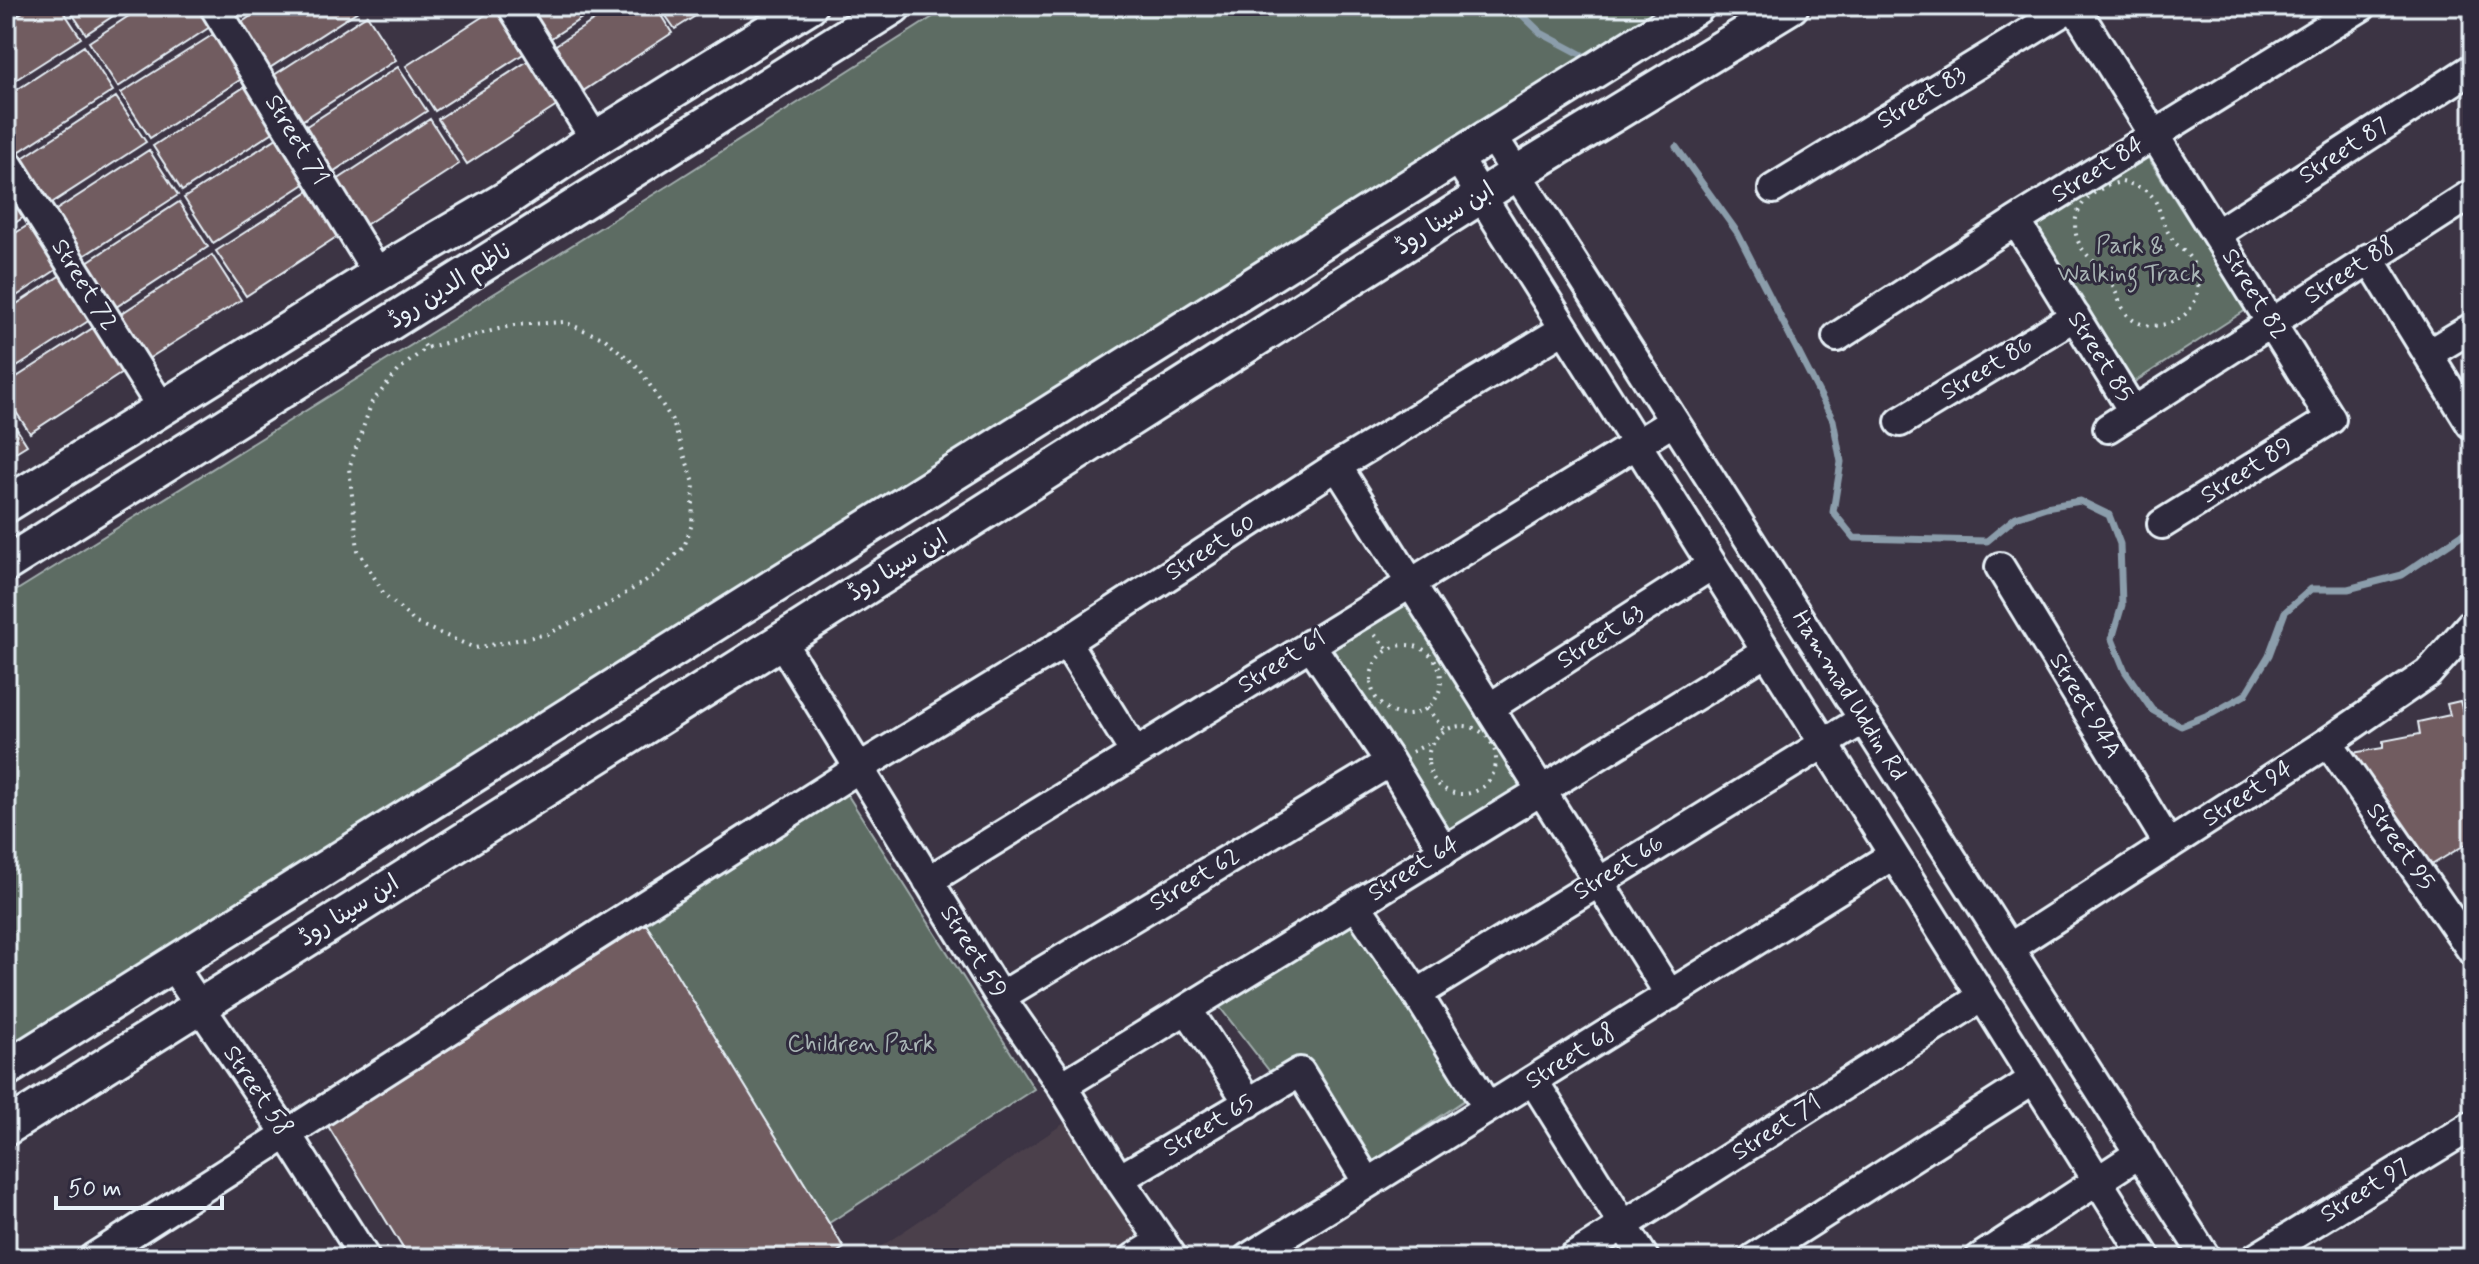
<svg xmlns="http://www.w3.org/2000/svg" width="2479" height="1264" font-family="Mynerve,'Playpen Sans Arabic',sans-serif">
  <rect width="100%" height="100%" fill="#3c3444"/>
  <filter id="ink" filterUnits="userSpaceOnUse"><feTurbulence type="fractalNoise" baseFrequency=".0125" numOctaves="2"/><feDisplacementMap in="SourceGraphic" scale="16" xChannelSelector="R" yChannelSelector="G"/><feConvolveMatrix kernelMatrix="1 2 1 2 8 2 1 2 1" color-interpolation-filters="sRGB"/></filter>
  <g filter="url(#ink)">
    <!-- built -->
    <path fill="#4c404c" d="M1066,1122L1147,1241L1122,1258H864Z"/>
    <!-- green -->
    <path fill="#5d6c63" stroke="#a2aeae" stroke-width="2" d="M950,6H1658L1654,19L6,1057V597L672,183Z
      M2145,153L2246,310L2128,386L2027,229Z
      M1411,589L1530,784L1440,840L1320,644Z
      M847,794L1034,1089L829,1223L646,924Z
      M1355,915L1472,1095L1367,1166L1300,1066L1274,1077L1215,1001Z"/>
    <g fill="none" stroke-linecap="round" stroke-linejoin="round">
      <!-- stream -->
      <path stroke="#8b9dab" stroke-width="7" d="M1513,6L1541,33L1586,57
        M1676,147L1737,232L1833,420L1841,462L1833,512L1854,538L1987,541L2016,517L2046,507L2080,501L2109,515L2120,544L2122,605L2112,639L2125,671L2152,710L2181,726L2213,713L2245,695L2269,655L2285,612L2311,589H2348L2402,575L2473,527"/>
    </g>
    <!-- building -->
    <path fill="#715b60" stroke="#e8f1f8" stroke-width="2" d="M6,6H24L6,18Z
      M32,6H60L81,38L6,86V23Z
      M67,6H128L86,34Z
      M144,6H201L213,25L118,87L89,42Z
      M228,6H253L236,17Z
      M266,6H363L364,7L268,69L239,24Z
      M499,6L531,49L435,111L406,66Z
      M521,6H600L545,42Z
      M616,6H655L672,33L577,95L548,50Z
      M659,6H711L675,29Z
      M367,15L396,60L300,122L271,77Z
      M217,32L246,76L150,138L121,93Z
      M84,46L113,91L17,153L6,136V97Z
      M534,57L563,102L467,164L438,119Z
      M398,67L427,111L331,173L302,129Z
      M249,84L278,129L182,191L153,146Z
      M116,97L146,142L50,204L21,159Z
      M430,119L459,164L364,226L334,182Z
      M280,136L309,181L213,243L184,198Z
      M149,150L178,195L82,257L53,212Z
      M6,177L30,213L6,229Z
      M312,189L341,234L246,296L216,251Z
      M179,202L208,247L113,309L84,264Z
      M33,222L62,266L6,303V239Z
      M212,255L241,300L145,361L116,317Z
      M64,273L93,318L6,374V311Z
      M96,326L125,371L30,433L6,397V384Z
      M6,412L27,445L6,458Z
      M2460,701L2463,712L2473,708V840L2425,869L2352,753L2383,748V741L2420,734L2418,722L2450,715L2447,704Z
      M646,924L844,1248L828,1258H409L328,1126Z"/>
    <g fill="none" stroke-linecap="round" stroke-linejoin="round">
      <!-- minor casing -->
      <g stroke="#e8f1f8" stroke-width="34">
        <path id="minor" d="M214,6L378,274
          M512,6L595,139
          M2074,6L2331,419L2162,524
          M1492,135L2206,1258
          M1457,157L2146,1258
          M6,161L162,408
          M1773,189L2072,6
          M2016,221L2133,411
          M2216,234L2473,68
          M2369,258L2471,424
          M1837,337L2016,221L2362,6
          M2428,354L2473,327
          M1900,422L2075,316
          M2108,428L2473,193
          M1337,466L1670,995
          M2000,567L2169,845
          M781,641L1000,997L1062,1086L1119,1179L1173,1258
          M1066,642L1135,753
          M1310,644L1390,762L1444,851
          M1489,708L1712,565
          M2328,742L2473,952
          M928,881L1674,421
          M1356,905L1417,994L1488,1108
          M2009,948L2328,742L2428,673L2473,622
          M172,965L286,1133L365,1258
          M1417,994L1864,719
          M1000,997L1390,762
          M1187,1009L1249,1103
          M1533,1080L1644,1258
          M1062,1086L1766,652
          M1119,1179L1300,1072L1368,1183
          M93,1258L859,768L1066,642L1337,466L1564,329
          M1134,1258L1162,1241
          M1248,1258L1893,855
          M1572,1258L1982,997
          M1754,1258L2034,1079
          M1980,1258L2140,1153
          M2256,1258L2473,1125"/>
      </g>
      <!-- major casing -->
      <g stroke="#e8f1f8" stroke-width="40">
        <path id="major" d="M6,505L378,274L506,199L595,139L809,6
          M6,564L894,6
          M6,1069L1697,6
          M6,1128L781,641L1517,173L1791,6"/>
      </g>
      <!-- path -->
      <path stroke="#e8f1f8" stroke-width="4" stroke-dasharray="2 6" stroke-linecap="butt" d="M2122,182C2166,191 2153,210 2171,237C2176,246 2186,251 2191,260C2207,283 2196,316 2169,323C2158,327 2143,327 2133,320C2119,310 2118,292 2109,278C2100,265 2084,256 2078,241C2066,209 2094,186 2122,182Z
        M420,338L426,348L400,369L372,402L349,468L358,550L384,594L416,623L475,648L548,634L609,604L656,574L684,547L692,524L694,483L672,420L639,368L605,339L564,322L514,325L426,348
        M1375,635L1388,649
        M1371 680a35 35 0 1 1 70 0a35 35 0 1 1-70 0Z
        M1427,708L1445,731
        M1428 760a34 34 0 1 1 68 0a34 34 0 1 1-68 0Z
        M1412,752L1433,741"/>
      <!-- minor -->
      <use href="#minor" stroke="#2f2a3d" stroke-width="28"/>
      <!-- major -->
      <use href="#major" stroke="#2f2a3d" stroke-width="34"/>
    </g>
  </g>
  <g text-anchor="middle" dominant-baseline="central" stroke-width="6" stroke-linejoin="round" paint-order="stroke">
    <!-- street labels -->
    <g font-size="24" fill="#e8f1f8" stroke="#2f2a3d">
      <text transform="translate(1922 98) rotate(-31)">Street 83</text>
      <text transform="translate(296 140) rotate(59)">Street 71</text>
      <text transform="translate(2344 151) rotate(-33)">Street 87</text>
      <text transform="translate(2098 170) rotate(-32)">Street 84</text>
      <text transform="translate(1445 219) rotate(-33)">ابن سینا روڈ</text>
      <text transform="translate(2350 271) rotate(-33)">Street 88</text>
      <text transform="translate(84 285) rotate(58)">Street 72</text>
      <text transform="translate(450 286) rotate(-32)">ناظم الدین روڈ</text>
      <text transform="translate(2254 294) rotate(58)">Street 82</text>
      <text transform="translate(2100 357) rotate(58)">Street 85</text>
      <text transform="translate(1987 369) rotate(-31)">Street 86</text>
      <text transform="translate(2247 471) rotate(-32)">Street 89</text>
      <text transform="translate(1211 548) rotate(-33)">Street 60</text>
      <text transform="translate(898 566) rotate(-32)">ابن سینا روڈ</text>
      <text transform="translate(1601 637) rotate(-33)">Street 63</text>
      <text transform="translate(1282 662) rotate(-32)">Street 61</text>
      <text transform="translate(1849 696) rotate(58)">Hammad Uddin Rd</text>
      <text transform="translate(2085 706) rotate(59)">Street 94A</text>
      <text transform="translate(2248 794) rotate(-33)">Street 94</text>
      <text transform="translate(2400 847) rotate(55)">Street 95</text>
      <text transform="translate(1619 868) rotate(-32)">Street 66</text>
      <text transform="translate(1414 869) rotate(-32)">Street 64</text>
      <text transform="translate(1195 880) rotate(-31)">Street 62</text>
      <text transform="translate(349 911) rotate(-32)">ابن سینا روڈ</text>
      <text transform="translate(973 952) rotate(58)">Street 59</text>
      <text transform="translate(1571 1057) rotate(-32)">Street 68</text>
      <text transform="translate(257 1091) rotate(56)">Street 58</text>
      <text transform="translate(1209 1126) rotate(-30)">Street 65</text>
      <text transform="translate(1777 1128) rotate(-33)">Street 71</text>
      <text transform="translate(2365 1191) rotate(-32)">Street 97</text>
    </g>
    <!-- park labels -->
    <g font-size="24" fill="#a9b5b5" stroke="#2f2a3d">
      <text x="2130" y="246">Park &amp;<tspan x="2130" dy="28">Walking Track</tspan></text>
      <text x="861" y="1044">Children Park</text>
    </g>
  </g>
  <!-- margin -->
  <rect width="2479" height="1264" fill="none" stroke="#2f2a3d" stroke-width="32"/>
  <rect x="16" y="16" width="2447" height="1232" fill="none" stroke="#e8f1f8" stroke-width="3" filter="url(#ink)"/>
  <!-- scale -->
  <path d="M56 1196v12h166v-12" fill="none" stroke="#e8f1f8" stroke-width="4"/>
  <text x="68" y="1196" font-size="24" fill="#e8f1f8" stroke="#2f2a3d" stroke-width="6" paint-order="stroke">50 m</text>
</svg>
